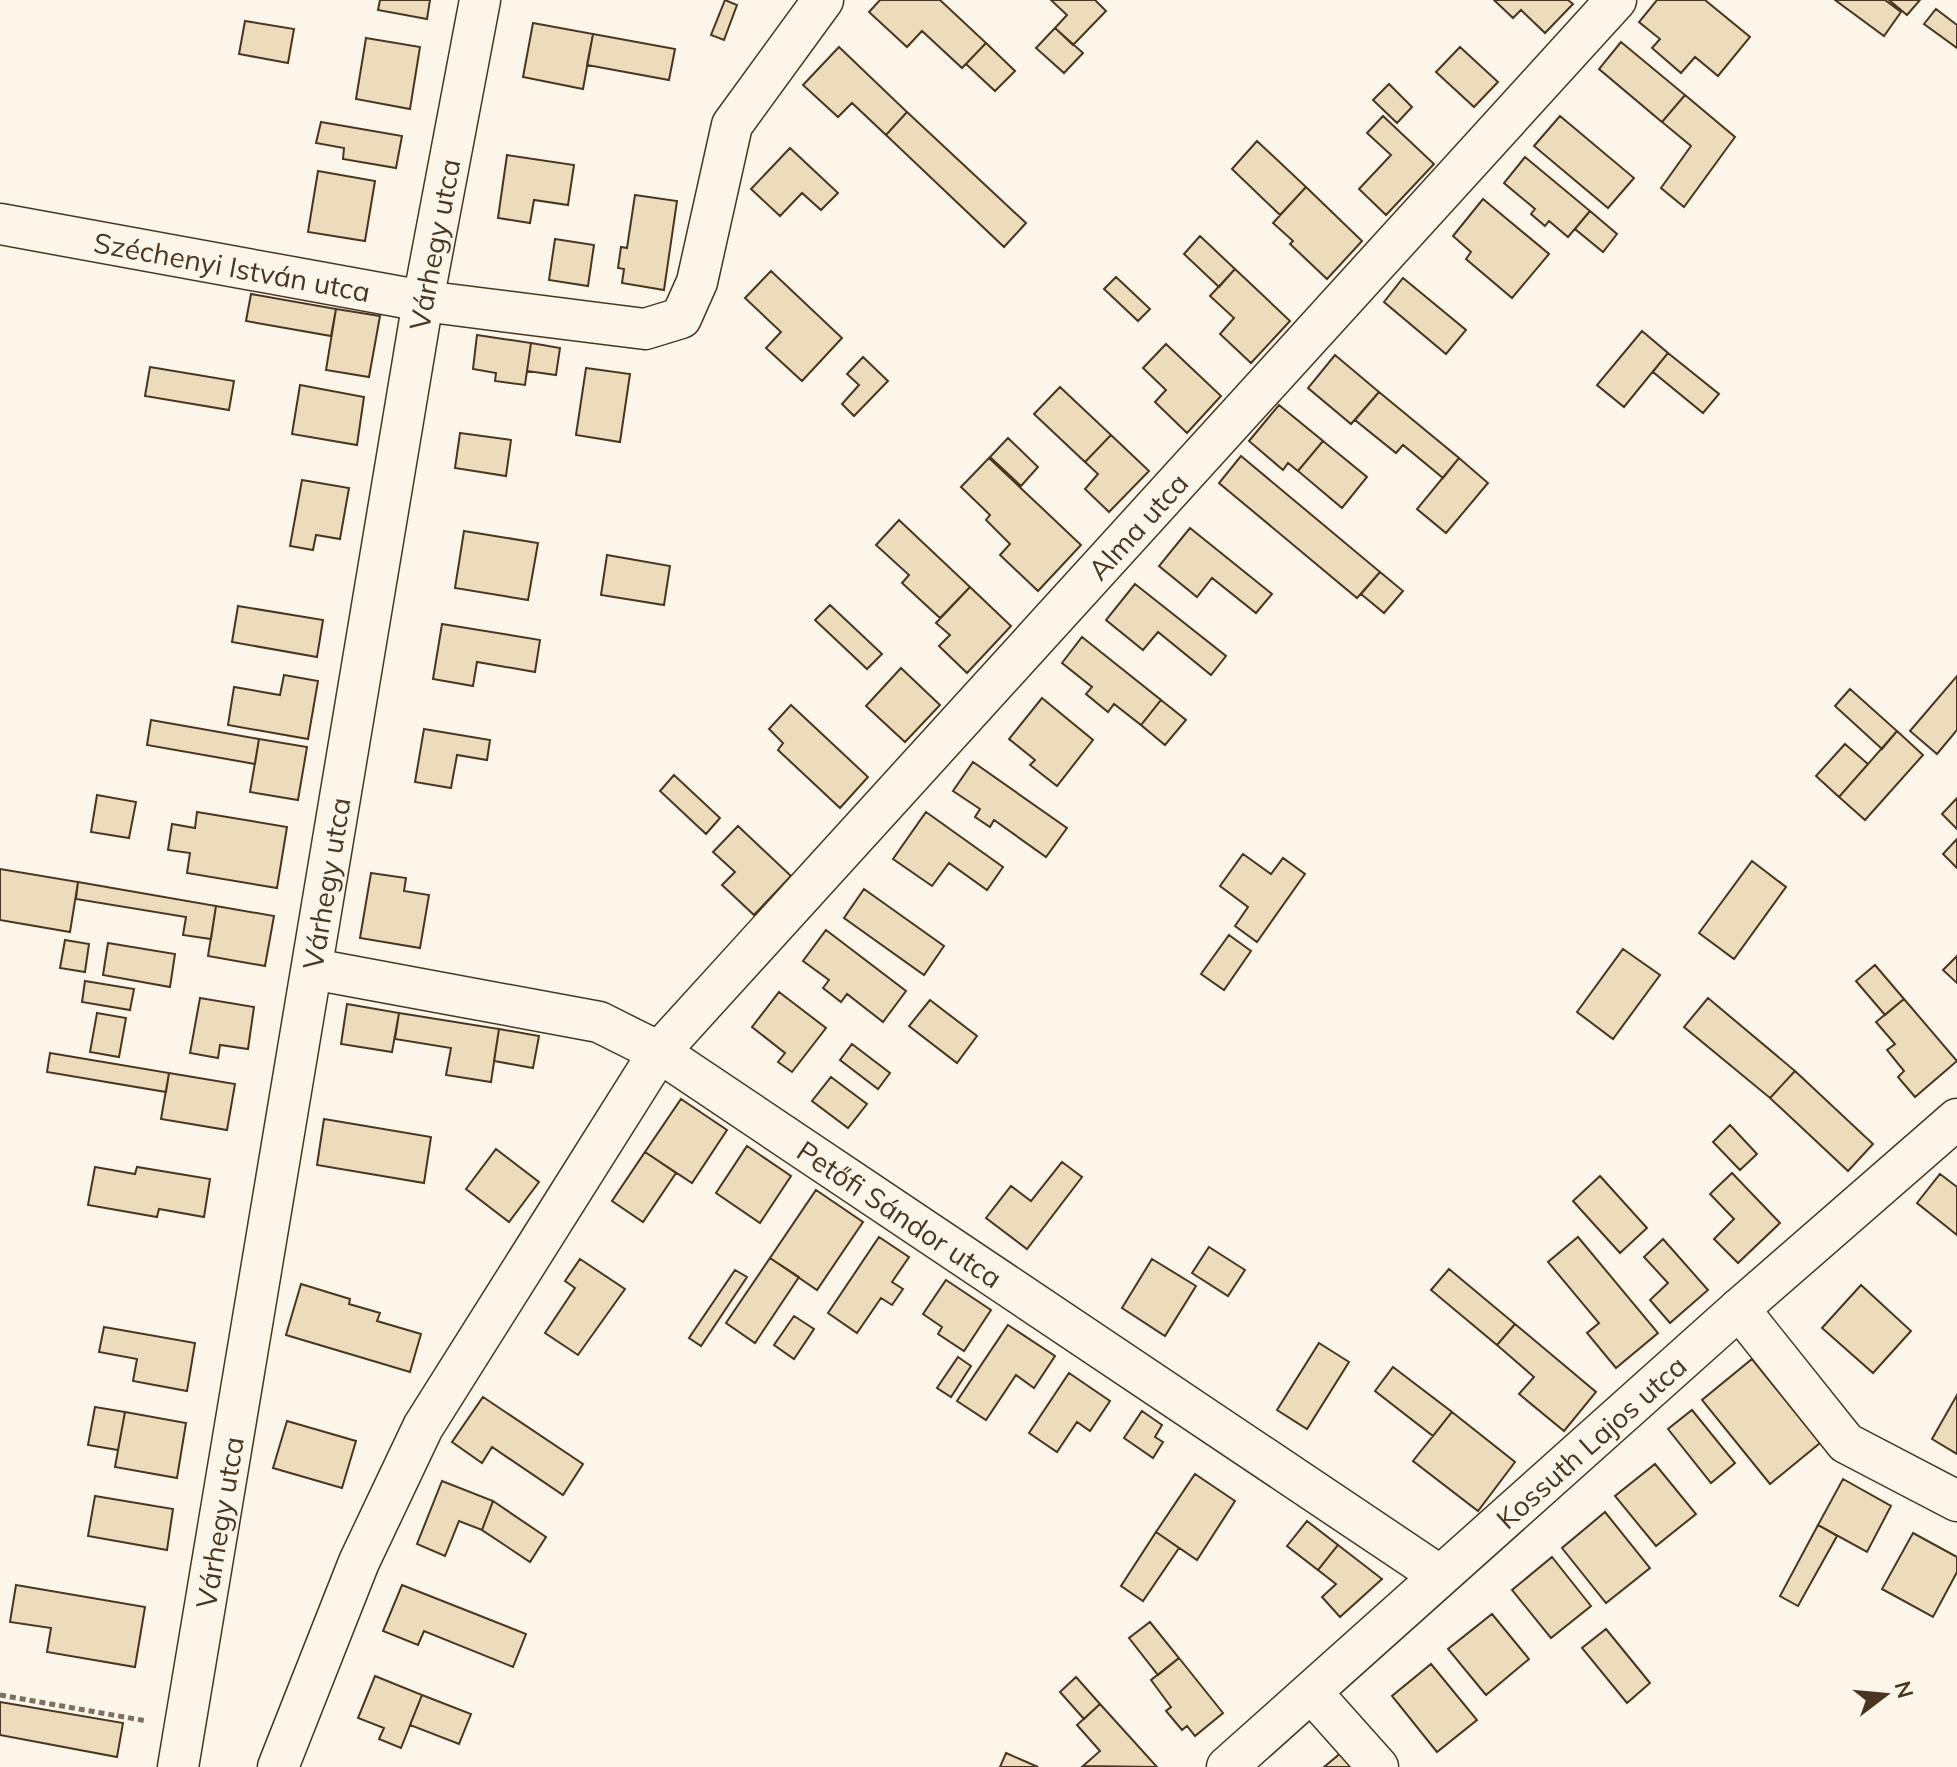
<svg xmlns="http://www.w3.org/2000/svg" width="1957" height="1767" font-family="Mulish,sans-serif">
  <rect width="100%" height="100%" fill="#fbf6e9"/>
  <!-- building -->
  <path fill="#ecdcbc" stroke="#4a3520" stroke-width="2" d="M380,0H430L427,19L378,10Z
    M725,0L737,5L724,40L711,35Z
    M880,0H940L986,43L962,68L922,31L907,47L869,12Z
    M1051,0H1095L1106,11L1073,45L1055,28L1067,15Z
    M1494,0H1568L1573,4L1545,33L1521,10L1513,18Z
    M1657,0H1705L1750,37L1718,76L1695,57L1681,73L1652,48L1660,39L1639,22Z
    M1835,0H1885L1901,12L1884,36Z
    M1889,0H1920L1907,15Z
    M1936,9L1957,25V48L1924,24Z
    M245,21L294,29L288,63L239,54Z
    M533,23L593,34L583,89L523,77Z
    M1055,28L1083,53L1064,73L1036,48Z
    M593,34L675,49L669,80L587,65Z
    M366,38L420,47L410,109L356,99Z
    M1621,42L1685,95L1662,122L1599,69Z
    M986,43L1015,71L995,91L966,64Z
    M839,47L907,112L886,135L852,103L838,117L803,85Z
    M1460,47L1498,82L1474,107L1436,72Z
    M1389,84L1412,107L1397,123L1373,100Z
    M1685,95L1735,137L1684,207L1661,188L1691,146L1662,122Z
    M907,112L1026,223L1004,247L886,135Z
    M1383,116L1434,164L1386,215L1359,189L1391,155L1367,133Z
    M1560,116L1634,178L1608,208L1534,146Z
    M321,122L402,136L396,168L343,159L344,148L316,143Z
    M1257,141L1306,187L1280,215L1232,169Z
    M790,148L838,193L821,210L802,193L780,216L751,189Z
    M507,155L574,165L568,205L534,200L530,223L498,218Z
    M1525,157L1590,211L1568,237L1549,221L1545,226L1531,214L1535,209L1504,183Z
    M318,171L375,181L365,241L308,232Z
    M1306,187L1362,241L1327,279L1290,244L1293,241L1273,223Z
    M635,195L677,201L664,290L622,283L624,269L618,268L621,247L627,248Z
    M1483,199L1549,254L1512,298L1466,259L1471,252L1453,236Z
    M1590,211L1617,234L1603,252L1575,229Z
    M1200,236L1235,269L1219,287L1184,254Z
    M555,239L594,245L588,286L549,280Z
    M1235,269L1290,321L1251,363L1220,334L1234,318L1210,296Z
    M771,271L842,338L802,381L766,348L781,332L745,298Z
    M1116,277L1150,309L1138,321L1104,289Z
    M1403,278L1466,330L1446,354L1384,302Z
    M251,294L336,309L331,336L246,321Z
    M336,309L380,316L369,377L326,370Z
    M1642,331L1668,353L1624,407L1597,385Z
    M477,335L531,343L525,385L495,381L496,373L473,369Z
    M531,343L560,348L556,375L527,371Z
    M1166,344L1221,396L1187,433L1155,402L1166,390L1143,368Z
    M1668,353L1719,394L1703,413L1653,372Z
    M1335,355L1379,392L1351,424L1308,388Z
    M863,357L888,381L854,416L842,404L859,385L847,374Z
    M150,367L234,381L229,410L145,396Z
    M586,368L630,374L620,442L576,435Z
    M300,385L364,397L357,445L292,434Z
    M1060,387L1111,435L1085,462L1034,414Z
    M1379,392L1459,458L1443,478L1403,445L1396,453L1355,420Z
    M1279,405L1323,441L1298,471L1288,463L1283,470L1249,441Z
    M460,433L511,440L506,476L455,468Z
    M1111,435L1149,471L1109,512L1085,489L1098,474L1085,462Z
    M1008,438L1038,467L1021,486L990,457Z
    M1323,441L1367,477L1342,508L1298,471Z
    M1241,456L1380,572L1357,598L1219,483Z
    M989,458L1081,545L1038,591L1000,555L1010,544L986,520L990,515L961,487Z
    M1459,458L1488,483L1446,533L1417,509Z
    M302,480L349,488L340,539L316,535L313,550L290,546Z
    M899,520L970,587L940,618L902,583L909,575L876,545Z
    M1190,528L1272,594L1256,613L1212,578L1197,597L1159,566Z
    M464,531L538,543L528,600L455,588Z
    M607,555L670,566L664,605L601,595Z
    M1380,572L1403,591L1384,613L1361,594Z
    M1135,584L1226,656L1211,675L1158,632L1143,650L1106,620Z
    M970,587L1011,626L967,673L939,646L950,635L936,623Z
    M830,605L882,654L867,669L815,620Z
    M238,606L323,620L317,657L232,642Z
    M442,624L540,640L535,672L477,662L473,686L433,679Z
    M1082,637L1161,700L1141,725L1114,704L1108,712L1086,694L1092,687L1062,663Z
    M901,668L940,705L905,742L866,706Z
    M284,675L318,681L308,739L228,725L234,687L280,695Z
    M1957,676V730L1937,754L1910,731Z
    M1850,689L1897,731L1882,749L1835,706Z
    M1042,698L1093,740L1057,786L1030,765L1035,760L1009,739Z
    M1161,700L1186,720L1165,745L1141,725Z
    M791,705L868,777L840,808L778,750L783,743L769,729Z
    M151,720L259,739L255,764L147,745Z
    M424,729L490,740L487,760L457,755L451,788L415,782Z
    M1897,731L1923,755L1865,820L1839,797Z
    M259,739L307,747L298,800L250,792Z
    M1845,744L1868,764L1839,797L1816,776Z
    M973,762L1067,828L1046,857L994,820L990,827L975,817L980,809L953,791Z
    M674,775L720,818L706,834L660,791Z
    M97,795L136,802L129,838L91,832Z
    M1957,798V829L1942,814Z
    M197,812L287,827L277,888L187,873L190,853L168,850L172,824L195,828Z
    M926,812L1003,867L987,890L949,863L932,886L893,859Z
    M738,826L791,876L754,915L722,885L735,872L713,852Z
    M1957,839V868L1943,854Z
    M1243,854L1271,874L1283,858L1305,874L1257,942L1235,926L1248,907L1220,886Z
    M1752,861L1786,887L1734,959L1699,933Z
    M0,869L78,882L70,932L0,920Z
    M371,873L406,878L404,891L429,895L420,948L360,938Z
    M78,882L216,906L211,939L183,935L186,917L76,899Z
    M864,889L944,946L924,975L844,918Z
    M216,906L274,916L265,966L208,956Z
    M826,930L906,991L883,1022L847,994L841,1002L823,988L829,980L803,961Z
    M1229,935L1251,951L1224,990L1201,974Z
    M65,940L89,944L85,972L60,968Z
    M108,943L175,954L170,987L103,975Z
    M1623,949L1660,975L1613,1039L1577,1012Z
    M1957,956V983L1943,970Z
    M1875,965L1904,999L1885,1015L1856,981Z
    M85,981L134,989L130,1010L82,1002Z
    M779,992L826,1028L792,1072L778,1062L785,1053L752,1027Z
    M200,998L254,1007L248,1049L220,1045L218,1058L190,1053Z
    M1708,998L1795,1071L1770,1098L1684,1027Z
    M1904,999L1957,1061L1915,1097L1898,1077L1904,1071L1887,1050L1895,1044L1876,1022Z
    M930,1000L977,1036L957,1063L909,1026Z
    M347,1004L399,1013L392,1052L341,1044Z
    M97,1013L126,1018L119,1057L90,1052Z
    M399,1013L499,1029L491,1082L446,1075L451,1048L395,1039Z
    M499,1029L539,1036L533,1068L494,1061Z
    M852,1044L890,1073L878,1089L840,1060Z
    M50,1053L169,1073L166,1092L47,1072Z
    M1795,1071L1873,1144L1848,1171L1770,1098Z
    M169,1073L235,1084L227,1130L161,1119Z
    M831,1077L867,1104L848,1128L812,1101Z
    M681,1099L727,1130L692,1183L645,1152Z
    M324,1119L431,1137L424,1183L317,1165Z
    M1730,1125L1757,1154L1740,1170L1713,1142Z
    M747,1146L791,1176L760,1223L716,1193Z
    M496,1149L539,1182L509,1222L466,1189Z
    M645,1152L676,1173L643,1222L612,1201Z
    M1062,1162L1082,1177L1027,1249L986,1218L1011,1186L1031,1201Z
    M95,1167L135,1174L137,1167L210,1179L204,1217L159,1209L157,1217L88,1205Z
    M1732,1173L1780,1223L1738,1263L1714,1239L1734,1219L1710,1194Z
    M1940,1174L1957,1187V1235L1917,1203Z
    M1600,1176L1647,1228L1620,1253L1573,1201Z
    M816,1190L863,1222L817,1290L770,1258Z
    M879,1237L909,1257L892,1282L903,1289L892,1305L881,1298L857,1333L828,1313Z
    M1578,1237L1658,1333L1616,1368L1587,1333L1599,1323L1548,1262Z
    M1663,1239L1708,1290L1670,1323L1650,1300L1668,1283L1644,1257Z
    M1209,1247L1245,1270L1228,1296L1192,1273Z
    M770,1258L799,1277L755,1343L726,1323Z
    M580,1259L625,1289L578,1355L545,1333L575,1288L565,1281Z
    M1152,1259L1196,1286L1165,1336L1122,1308Z
    M1449,1269L1515,1324L1497,1345L1431,1290Z
    M735,1270L747,1277L701,1346L689,1338Z
    M946,1280L991,1310L964,1351L938,1334L942,1327L923,1314Z
    M301,1284L350,1299L349,1304L380,1313L377,1321L421,1334L410,1372L286,1335Z
    M1861,1285L1911,1331L1873,1373L1822,1328Z
    M794,1316L814,1329L794,1359L774,1345Z
    M1515,1324L1596,1392L1564,1431L1519,1394L1534,1377L1497,1345Z
    M1008,1325L1055,1356L1034,1388L1016,1375L986,1420L957,1401Z
    M104,1327L195,1343L187,1391L133,1381L137,1359L99,1352Z
    M1319,1343L1349,1362L1307,1429L1277,1410Z
    M958,1357L971,1366L951,1397L937,1388Z
    M1752,1359L1820,1443L1770,1484L1702,1400Z
    M1393,1367L1452,1412L1433,1436L1375,1391Z
    M1069,1373L1110,1401L1090,1431L1077,1422L1057,1452L1029,1433Z
    M1957,1395V1454L1932,1439Z
    M483,1397L583,1464L563,1495L492,1447L482,1463L452,1442Z
    M95,1407L125,1412L118,1450L88,1445Z
    M1692,1410L1735,1463L1711,1483L1668,1429Z
    M1142,1411L1162,1425L1155,1437L1163,1442L1153,1458L1124,1438Z
    M125,1412L186,1423L177,1478L115,1467Z
    M1452,1412L1515,1462L1478,1511L1413,1461Z
    M287,1421L356,1441L342,1488L273,1468Z
    M1655,1464L1696,1514L1656,1546L1615,1496Z
    M1195,1474L1235,1501L1197,1560L1156,1532Z
    M1843,1479L1891,1506L1867,1552L1818,1525Z
    M442,1481L493,1501L482,1530L459,1521L445,1556L417,1544Z
    M95,1496L173,1509L167,1550L88,1536Z
    M493,1501L546,1537L530,1562L482,1530Z
    M1605,1512L1650,1568L1606,1603L1562,1548Z
    M1307,1521L1338,1545L1318,1570L1287,1546Z
    M1818,1525L1837,1536L1798,1606L1780,1596Z
    M1156,1532L1179,1548L1143,1601L1121,1586Z
    M1913,1533L1957,1557V1572L1933,1617L1882,1589Z
    M1338,1545L1382,1579L1340,1617L1322,1597L1336,1584L1318,1570Z
    M1552,1557L1591,1606L1551,1638L1512,1590Z
    M16,1585L145,1607L135,1667L47,1652L51,1628L10,1622Z
    M402,1585L526,1634L513,1667L424,1631L418,1645L383,1631Z
    M1492,1614L1529,1659L1486,1695L1448,1649Z
    M1150,1622L1179,1658L1158,1675L1129,1638Z
    M1606,1629L1650,1683L1627,1703L1582,1648Z
    M1179,1658L1223,1713L1195,1736L1187,1726L1182,1730L1166,1711L1171,1707L1151,1680Z
    M1431,1664L1477,1720L1437,1752L1392,1696Z
    M375,1676L422,1695L401,1748L379,1739L384,1728L358,1718Z
    M1076,1677L1100,1704L1084,1719L1060,1692Z
    M422,1695L471,1714L459,1744L410,1725Z
    M0,1702L123,1723L117,1757L0,1735Z
    M1100,1704L1157,1767L1083,1766L1100,1751L1077,1725Z
    M1342,1752L1355,1767H1324Z
    M1006,1753L1038,1767H1000Z"/>
  <g fill="none" stroke-linecap="round" stroke-linejoin="round">
    <!-- minor casing -->
    <g stroke="#4a3520" stroke-width="43">
      <g id="minor">
        <path id="s1" d="M0,224L423,301L645,329L681,318L697,282L732,125L823,0"/>
        <path id="s2" d="M313,969L599,1022L659,1052L1439,1575"/>
        <path d="M1739,1309L1846,1443L1957,1501"/>
        <path d="M1312,1693L1378,1767"/>
        <path id="s3" d="M178,1767L423,301L480,0"/>
        <path id="s4" d="M278,1767L359,1562L423,1427L659,1052L1616,0"/>
        <path id="s5" d="M1227,1767L1739,1309L1957,1119"/>
      </g>
    </g>
    <!-- path -->
    <path stroke="#7f6f5c" stroke-width="5" stroke-dasharray="6 4" stroke-linecap="butt" d="M0,1695L147,1721"/>
    <!-- minor -->
    <use href="#minor" stroke="#fbf6e9" stroke-width="40"/>
  </g>
  <g text-anchor="middle" dominant-baseline="central" stroke-width="6" stroke-linejoin="round" paint-order="stroke">
    <!-- street labels -->
    <g font-size="28" fill="#4a3520" stroke="#fbf6e9">
      <text stroke="none"><textPath href="#s3" startOffset="1544">Várhegy utca</textPath></text>
      <text stroke="none"><textPath href="#s1" startOffset="236">Széchenyi István utca</textPath></text>
      <text stroke="none"><textPath href="#s4" startOffset="1524">Alma utca</textPath></text>
      <text stroke="none"><textPath href="#s3" startOffset="896">Várhegy utca</textPath></text>
      <text stroke="none"><textPath href="#s2" startOffset="648">Petőfi Sándor utca</textPath></text>
      <text stroke="none"><textPath href="#s5" startOffset="488">Kossuth Lajos utca</textPath></text>
      <text stroke="none"><textPath href="#s3" startOffset="248">Várhegy utca</textPath></text>
    </g>
  </g>
  <!-- north arrow -->
  <g transform="translate(1885 1695) rotate(74)" stroke="#fbf6e9" stroke-width="6" paint-order="stroke">
  <path d="M0-6L14 30L0 20L-14 30Z" fill="#4a3520"/>
  <text y="-12" font-size="22" font-weight="bold" text-anchor="middle" fill="#4a3520">N</text>
  </g>
</svg>
